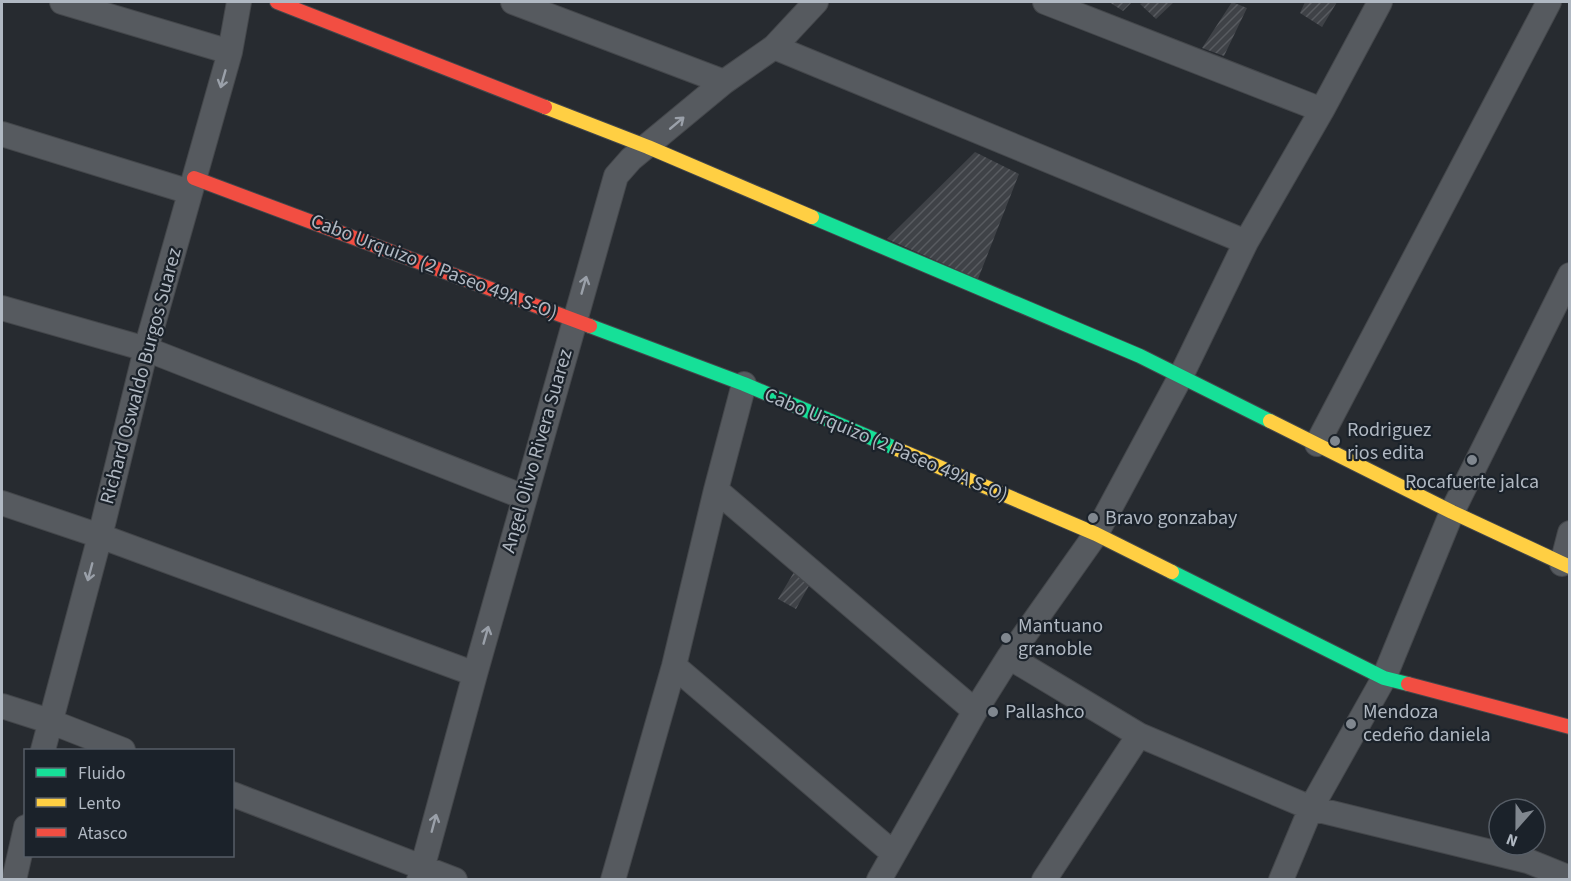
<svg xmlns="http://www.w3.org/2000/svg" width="1571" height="881" font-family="'Source Sans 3',sans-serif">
  <defs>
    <pattern id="building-hatch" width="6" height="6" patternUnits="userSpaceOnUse" patternTransform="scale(1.5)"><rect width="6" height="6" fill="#3f4247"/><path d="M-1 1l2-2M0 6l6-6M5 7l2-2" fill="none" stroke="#585b60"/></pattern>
  </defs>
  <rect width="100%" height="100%" fill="#272b30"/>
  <!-- building -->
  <path fill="url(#building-hatch)" d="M1109,2H1132L1123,11Z
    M1144,2H1174L1156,19L1140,4Z
    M1232,2L1247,8L1224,56L1202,48Z
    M1305,2H1337L1322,27L1300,13Z
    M975,152L1019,174L978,279L887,239Z
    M794,572L811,582L796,609L778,599Z"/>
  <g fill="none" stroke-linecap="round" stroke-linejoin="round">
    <!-- street casing -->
    <g stroke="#44474b" stroke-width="26">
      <path id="street" d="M62,2L230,52
        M513,2L724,82
        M1045,2L1322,110
        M774,47L1246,242
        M2,134L190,192
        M2,308L146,349L524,497
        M1317,444L1549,2
        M716,490L975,711
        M2,503L100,536L475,674
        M1562,564L1570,533
        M1009,657L1139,735L1311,808L1528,861L1570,878
        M674,666L893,853
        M2,706L49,721L123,750
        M43,750L100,536L146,349L230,52L239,2
        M232,794L455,880
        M14,880L26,827
        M419,880L475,674L616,176L631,159L724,82L774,47L816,2
        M613,880L674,666L716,490L744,384
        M879,880L975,711L1009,657L1096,534L1181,376L1246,242L1322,110L1380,2
        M1044,880L1139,735
        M1281,880L1311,808L1384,678L1452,512L1570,275"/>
    </g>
    <!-- fast casing -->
    <g stroke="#44474b" stroke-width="16">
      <path id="fast" d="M812,217L1140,356L1270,421
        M590,326L744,384L897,449
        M1172,572L1384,678L1408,684"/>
    </g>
    <!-- slow casing -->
    <g stroke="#44474b" stroke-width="16">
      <path id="slow" d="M545,107L648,147L812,217
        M1270,421L1452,512L1570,567
        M897,449L1096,534L1172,572"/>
    </g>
    <!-- jam casing -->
    <g stroke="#44474b" stroke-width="16">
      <path id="jam" d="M277,2L545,107
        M194,178L590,326
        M1408,684L1570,727"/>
    </g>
    <!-- street -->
    <use href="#street" stroke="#565a5f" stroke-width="24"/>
    <!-- fast -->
    <use href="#fast" stroke="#16e098" stroke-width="14"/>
    <!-- slow -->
    <use href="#slow" stroke="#ffcf43" stroke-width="14"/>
    <!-- jam -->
    <use href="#jam" stroke="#f24e42" stroke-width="14"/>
  </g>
  <!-- one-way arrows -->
  <defs><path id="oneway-shaft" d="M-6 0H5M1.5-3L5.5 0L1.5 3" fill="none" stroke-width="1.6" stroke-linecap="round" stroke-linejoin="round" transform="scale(1.5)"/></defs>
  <g stroke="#9aa0a9">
    <use href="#oneway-shaft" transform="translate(223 79) rotate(106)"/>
    <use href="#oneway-shaft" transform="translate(677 123) rotate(-40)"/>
    <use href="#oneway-shaft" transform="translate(584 285) rotate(-74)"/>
    <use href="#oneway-shaft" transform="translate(90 572) rotate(105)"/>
    <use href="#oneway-shaft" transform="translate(486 635) rotate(-74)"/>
    <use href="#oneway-shaft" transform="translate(434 823) rotate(-75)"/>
  </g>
  <!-- markers -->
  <g fill="#80878f" stroke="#1b222a" stroke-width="2">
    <circle cx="1335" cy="441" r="6"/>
    <circle cx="1472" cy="460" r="6"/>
    <circle cx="1093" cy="518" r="6"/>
    <circle cx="1006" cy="638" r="6"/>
    <circle cx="993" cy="712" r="6"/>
    <circle cx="1351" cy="724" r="6"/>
  </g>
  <g text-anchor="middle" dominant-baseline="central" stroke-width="4.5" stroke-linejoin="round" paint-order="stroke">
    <!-- street labels -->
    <g font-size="20" fill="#b0b8c2" stroke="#1b222a">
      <text transform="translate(434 267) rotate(21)">Cabo Urquizo (2 Paseo 49A S-O)</text>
      <text transform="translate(141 376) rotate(-75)">Richard Oswaldo Burgos Suarez</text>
      <text transform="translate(886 445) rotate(23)">Cabo Urquizo (2 Paseo 49A S-O)</text>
      <text transform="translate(537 451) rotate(-74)">Angel Olivo Rivera Suarez</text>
    </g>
    <!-- poi labels -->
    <g font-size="20" fill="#b0b8c2" stroke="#1b222a" text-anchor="start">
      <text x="1347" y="430">Rodriguez<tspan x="1347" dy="23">rios edita</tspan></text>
      <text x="1472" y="482" text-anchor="middle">Rocafuerte jalca</text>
      <text x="1105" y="518">Bravo gonzabay</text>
      <text x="1018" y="626">Mantuano<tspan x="1018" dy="23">granoble</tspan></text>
      <text x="1005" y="712">Pallashco</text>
      <text x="1363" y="712">Mendoza<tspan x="1363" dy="23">cedeño daniela</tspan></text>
    </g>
  </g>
  <!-- border -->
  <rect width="1571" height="881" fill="none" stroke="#b0b8c2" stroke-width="6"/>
  <!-- legend -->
  <rect x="24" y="749" width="210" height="108" fill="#1b222a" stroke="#575e67" stroke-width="1.5"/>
  <rect x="36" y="768" width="30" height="9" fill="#16e098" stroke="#575e67" stroke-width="1.5"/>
  <text x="78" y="779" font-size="18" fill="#b0b8c2">Fluido</text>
  <rect x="36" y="798" width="30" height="9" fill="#ffcf43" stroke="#575e67" stroke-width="1.5"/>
  <text x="78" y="809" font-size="18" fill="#b0b8c2">Lento</text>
  <rect x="36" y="828" width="30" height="9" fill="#f24e42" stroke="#575e67" stroke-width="1.5"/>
  <text x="78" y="839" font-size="18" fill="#b0b8c2">Atasco</text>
  <!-- north arrow -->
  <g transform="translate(1517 827) rotate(201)"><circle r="28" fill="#1b222a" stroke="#575e67" stroke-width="1.5"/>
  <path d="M0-4.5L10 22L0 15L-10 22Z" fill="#80878f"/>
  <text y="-9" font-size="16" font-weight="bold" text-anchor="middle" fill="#b0b8c2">N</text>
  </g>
</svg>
